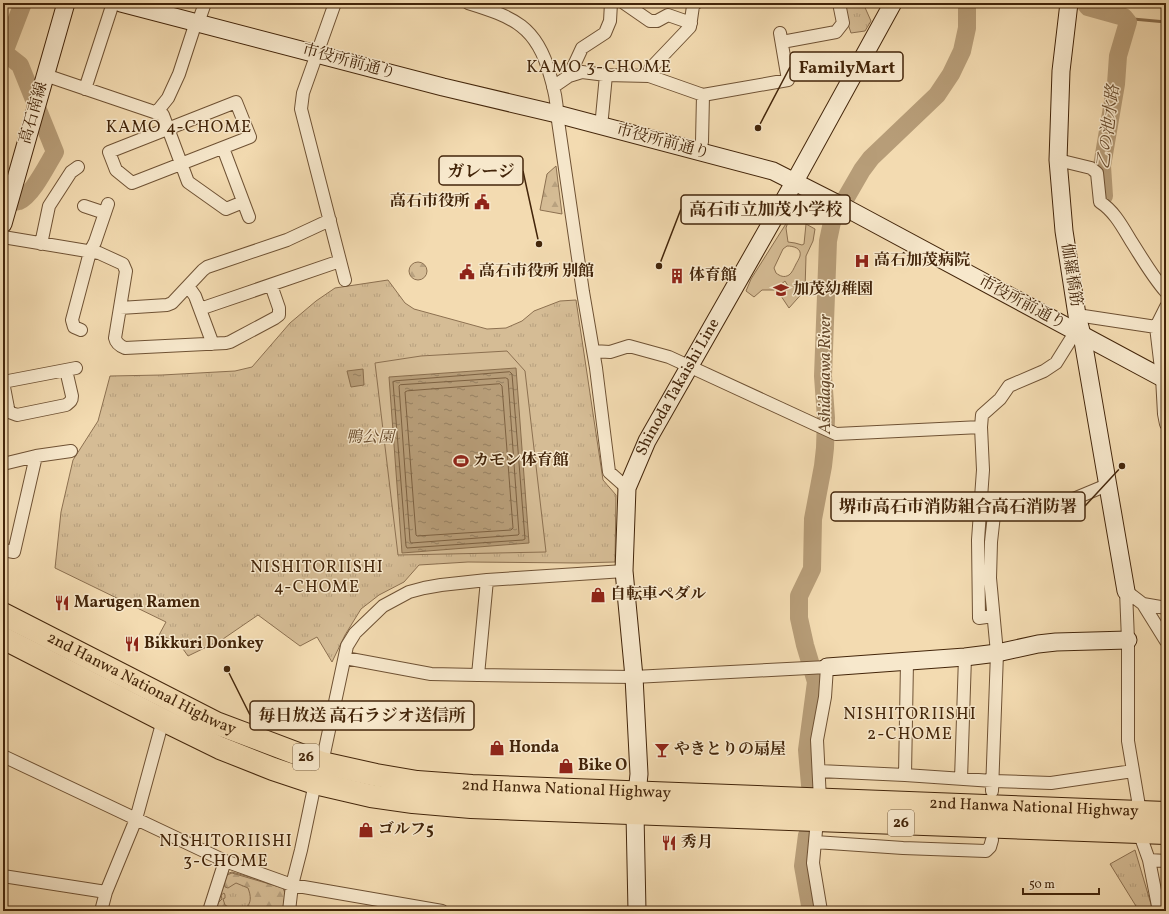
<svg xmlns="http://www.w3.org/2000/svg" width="1169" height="914" font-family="Vollkorn,'Noto Serif JP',serif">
  <defs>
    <pattern id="grass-tufts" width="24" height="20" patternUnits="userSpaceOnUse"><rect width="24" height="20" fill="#d5bc95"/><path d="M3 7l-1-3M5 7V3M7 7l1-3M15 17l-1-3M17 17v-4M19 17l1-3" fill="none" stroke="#b8a17f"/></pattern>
    <pattern id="forest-firs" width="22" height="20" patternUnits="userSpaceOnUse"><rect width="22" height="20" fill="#d5bc95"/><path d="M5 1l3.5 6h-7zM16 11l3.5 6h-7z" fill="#b8a17f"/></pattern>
    <pattern id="water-ripples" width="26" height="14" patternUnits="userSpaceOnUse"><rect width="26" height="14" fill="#b79d78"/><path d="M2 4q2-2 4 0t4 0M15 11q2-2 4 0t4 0" fill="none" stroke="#968061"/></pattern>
  </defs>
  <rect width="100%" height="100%" fill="#f3dbb1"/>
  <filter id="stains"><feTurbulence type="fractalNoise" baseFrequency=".005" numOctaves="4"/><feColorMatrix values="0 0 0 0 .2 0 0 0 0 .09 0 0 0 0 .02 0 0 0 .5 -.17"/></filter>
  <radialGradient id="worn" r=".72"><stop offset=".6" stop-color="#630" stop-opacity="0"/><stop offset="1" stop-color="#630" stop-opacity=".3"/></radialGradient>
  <!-- grass -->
  <path fill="url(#grass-tufts)" stroke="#8c7050" d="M843,3H863L871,21L865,31L851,33L846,18Z
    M388,280L405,303L414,309L487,329L506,328L522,321L534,311L560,301L576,300L603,480L616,495L615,562L579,563L468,562L419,565L404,582L379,595L361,609L345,635L332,662L317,637L300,646L258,615L223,639L188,656L178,642L159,635L166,622L55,568L61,512L73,460L98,421L110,376L162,375L235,371L252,367L290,323L316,301L335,288Z
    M1135,850L1153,911H1139L1110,864Z
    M232,872L284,887L286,893L284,911H214L226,874Z"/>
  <!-- forest -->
  <path fill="url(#forest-firs)" stroke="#8c7050" d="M556,166L562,214L540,210L547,174Z
    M409 271a9 9 0 1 1 18 0a9 9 0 1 1-18 0Z
    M232,873L283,888L285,893L283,911H215L218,903L222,899L221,895L224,893L225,895V898L223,899L225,905L234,910L245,909C252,903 251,896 248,888L236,883L228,888L225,887L224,883L227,875Z"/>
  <!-- pitch -->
  <path fill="#d5bc95" stroke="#8c7050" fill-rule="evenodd" d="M789,219L786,228L788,242L795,243L802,245L804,244L806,224L815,229L813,241L806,256L805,290L789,308L781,296L788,286L785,281L774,290H762L754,297L746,291L751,279ZM787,246C793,246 802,248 800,256C799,259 797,262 796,264C794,268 792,273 789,275C784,278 780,276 776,273L774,268L783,249Z
    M507,351L525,371L546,552L398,555L375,363L421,356Z"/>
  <!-- water -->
  <path fill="url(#water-ripples)" stroke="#896d4c" d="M516,368L529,543L402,553L389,377Z
    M363,369L364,385L351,387L347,371Z"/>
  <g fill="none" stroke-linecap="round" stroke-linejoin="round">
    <!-- shore -->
    <path stroke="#7d6141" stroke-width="1" d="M510,372L512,374L525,539L523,540L407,548L406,546L393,382L395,381Z
      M506,378L508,379L519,534L518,535L411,543L410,541L399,386L400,385Z
      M500,384L502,386L513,528L511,530L417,536L416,535L405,392L407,391Z"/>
    <!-- stream -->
    <path stroke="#896d4c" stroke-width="3" d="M1128,22L1133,19L1166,22"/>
    <!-- river -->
    <path stroke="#b79d78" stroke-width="18" d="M1085,3L1088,7L1124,17L1128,22L1118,56L1116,84L1102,166L1104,196
      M3,204C8,203 14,202 19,201C32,196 47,165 55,152L20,65L6,54L5,50L23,3
      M810,785L807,750L816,682L805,645L799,618V596L812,569L813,519L823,466L825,448L826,418L823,376L828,241L832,222L862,170L871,158L937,95L951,74L962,51L967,28V3
      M807,835L803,866L811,911"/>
    <!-- street casing -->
    <g stroke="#6f5234" stroke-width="14">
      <path id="street" d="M335,3L303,93L301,109L345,280
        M468,3C513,17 537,26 550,75C554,88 557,101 557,114L583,292L596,368L609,472L627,488
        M624,3L650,21H657L668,15L691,23
        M198,23L205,3
        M782,42L836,32L843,23L839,3
        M45,75L163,115L188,182L226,209L243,202
        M569,76L582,72L606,75L649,76L703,95L788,80L780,33
        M649,76L650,69L690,27L693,6L696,3
        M553,87L569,76L582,48L605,33L610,21L611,3
        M85,89L113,3
        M236,102L250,137L132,183L116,170L109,152Z
        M156,113L168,98L179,74L196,22
        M602,117L606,75
        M702,142L703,95
        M223,148L249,217
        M1058,160L1091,168L1097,173L1100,202C1114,211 1122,226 1131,241C1142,258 1152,276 1166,292
        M84,206L105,213
        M3,237L99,253L123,264L126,271L115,338C116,343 120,346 125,348L226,343L230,342L275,318L279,315V308L271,285
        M41,244L49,206L71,172L78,167
        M188,286L195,296L211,339L212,344
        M1166,307L1156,327L1162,377L1164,414L1166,424
        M120,308L167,305L172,303L203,270L207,267L287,240L330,220
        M200,309L340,261
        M1077,315L1156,327
        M81,330L74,327L72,320L90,252L95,242L108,204
        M593,351L610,352L629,346L669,357L836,434L981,427
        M3,382L8,408L9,412L17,415L66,405C70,402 72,401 72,396L66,370
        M3,382L76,368
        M3,464L36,456L71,451
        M3,550L14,552L36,456
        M1126,591L1128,640V741L1140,812L1139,832L1149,860L1159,911
        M1126,591L1143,604L1166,641
        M1143,604L1166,608
        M993,616L979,618L978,540L983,470L981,427L982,415L1000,399L1009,386L1044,371L1056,363L1071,339L1082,335
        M345,658L431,674L478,675L634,677L827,667L825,697L817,740L820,800
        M478,675L487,580
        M3,756L225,861L292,885L442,911
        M322,763L347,646L355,633L383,606L409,592L424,588L441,585L487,580L624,571
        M819,771L905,775L993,781L1051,783L1133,771
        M905,775L907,662
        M961,779L965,657
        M992,791L997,653L990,578L991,542L995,506L1071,500L1107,485
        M817,820L813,863L821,911
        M815,842L903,848L986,851L990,847L992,840
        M1149,860L1166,861
        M3,876L106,892
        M101,911L106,892L136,819L163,720
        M209,911L225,861
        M289,911L292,885L301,850L315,783"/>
    </g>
    <!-- secondary casing -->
    <g stroke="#43250a" stroke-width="19">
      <g id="secondary">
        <path d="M121,3L443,87L557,114L773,171L846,208L1166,380"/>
        <path d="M1069,3L1061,71L1058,160L1064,231L1077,315L1082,335L1126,591"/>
        <path d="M3,224L66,3"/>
        <path d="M827,667L965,657L997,653L1038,644L1056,642L1128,640"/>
        <path id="s1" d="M637,911L635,814L639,774L634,677L624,571L627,488L647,441L795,181L893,3"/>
      </g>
    </g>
    <!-- highway casing -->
    <g stroke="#43250a" stroke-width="24">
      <g id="highway">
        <path id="s2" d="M3,614L216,723L322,763L376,775L417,782L472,786L1166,813"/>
        <path d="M3,638L163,720L220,748L273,769L315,783L371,796L413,802L471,807L1166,833"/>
      </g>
    </g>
    <!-- street -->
    <use href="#street" stroke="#f7e8cc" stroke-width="12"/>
    <!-- secondary -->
    <use href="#secondary" stroke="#f7e8cc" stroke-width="17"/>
    <!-- highway -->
    <use href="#highway" stroke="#f3dbb1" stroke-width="22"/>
  </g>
  <!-- icons -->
  <defs>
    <g id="civic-bare" transform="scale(1.2)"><path d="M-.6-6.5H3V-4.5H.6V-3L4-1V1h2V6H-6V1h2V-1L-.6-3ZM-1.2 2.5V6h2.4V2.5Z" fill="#8f2418" stroke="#f7e8cc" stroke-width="2.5" paint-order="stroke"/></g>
    <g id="hospital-bare" transform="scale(1.2)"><path d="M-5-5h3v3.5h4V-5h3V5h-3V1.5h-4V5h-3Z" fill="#8f2418" stroke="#f7e8cc" stroke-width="2.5" paint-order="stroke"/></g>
    <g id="building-bare" transform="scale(1.2)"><path d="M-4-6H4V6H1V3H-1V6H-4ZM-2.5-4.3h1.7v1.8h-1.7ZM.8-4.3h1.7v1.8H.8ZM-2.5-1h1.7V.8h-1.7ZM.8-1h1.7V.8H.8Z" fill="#8f2418" stroke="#f7e8cc" stroke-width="2.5" paint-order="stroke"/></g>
    <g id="school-bare" transform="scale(1.2)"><path d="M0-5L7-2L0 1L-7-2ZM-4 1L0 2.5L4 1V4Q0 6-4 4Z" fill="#8f2418" stroke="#f7e8cc" stroke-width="2.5" paint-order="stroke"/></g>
    <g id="stadium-bare" transform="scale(1.2)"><path d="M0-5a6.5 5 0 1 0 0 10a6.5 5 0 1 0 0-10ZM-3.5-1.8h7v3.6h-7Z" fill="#8f2418" stroke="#f7e8cc" stroke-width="2.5" paint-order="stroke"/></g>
    <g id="shop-bare" transform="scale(1.2)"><path d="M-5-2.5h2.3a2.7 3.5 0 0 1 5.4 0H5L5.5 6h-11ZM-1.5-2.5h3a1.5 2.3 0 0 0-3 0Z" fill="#8f2418" stroke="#f7e8cc" stroke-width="2.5" paint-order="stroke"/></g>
    <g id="restaurant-bare" transform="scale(1.2)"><path d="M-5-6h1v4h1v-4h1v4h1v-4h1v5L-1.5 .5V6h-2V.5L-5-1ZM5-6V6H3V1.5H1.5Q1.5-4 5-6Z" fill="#8f2418" stroke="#f7e8cc" stroke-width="2.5" paint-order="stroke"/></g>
    <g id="bar-bare" transform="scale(1.2)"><path d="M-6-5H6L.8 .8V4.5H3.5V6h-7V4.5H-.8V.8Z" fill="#8f2418" stroke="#f7e8cc" stroke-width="2.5" paint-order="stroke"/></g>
  </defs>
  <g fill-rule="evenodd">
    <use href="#civic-bare" x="482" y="202"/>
    <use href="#hospital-bare" x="862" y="261"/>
    <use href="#civic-bare" x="467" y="272"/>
    <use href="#building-bare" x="677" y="276"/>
    <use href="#school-bare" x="781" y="290"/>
    <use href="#stadium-bare" x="461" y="461"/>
    <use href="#shop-bare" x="598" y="595"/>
    <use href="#restaurant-bare" x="62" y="603"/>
    <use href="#restaurant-bare" x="132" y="644"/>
    <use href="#shop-bare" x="497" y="748"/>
    <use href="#bar-bare" x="662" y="750"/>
    <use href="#shop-bare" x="566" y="766"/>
    <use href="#shop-bare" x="366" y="830"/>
    <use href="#restaurant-bare" x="669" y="843"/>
  </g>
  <g text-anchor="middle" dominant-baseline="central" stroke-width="3" stroke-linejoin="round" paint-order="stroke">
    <!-- shield labels -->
    <g fill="#f7e8cc" stroke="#796044" stroke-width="1">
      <rect x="293" y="744" width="26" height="26" rx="3"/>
      <rect x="888" y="810" width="26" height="26" rx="3"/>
    </g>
    <g font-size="15" font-weight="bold" fill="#43250a">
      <text x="306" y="757">26</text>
      <text x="901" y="823">26</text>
    </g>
    <!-- street labels -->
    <g font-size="16" fill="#43250a" stroke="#f7e8cc">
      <text transform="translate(349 62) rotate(15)">市役所前通り</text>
      <text transform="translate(34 113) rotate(-74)">高石南線</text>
      <text transform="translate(663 142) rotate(15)">市役所前通り</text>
      <text transform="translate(1071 275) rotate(81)">伽羅橋筋</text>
      <text transform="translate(1022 303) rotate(28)">市役所前通り</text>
      <text stroke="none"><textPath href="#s1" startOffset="537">Shinoda Takaishi Line</textPath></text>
      <text stroke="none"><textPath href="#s2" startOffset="155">2nd Hanwa National Highway</textPath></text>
      <text stroke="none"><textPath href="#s2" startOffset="599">2nd Hanwa National Highway</textPath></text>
      <text stroke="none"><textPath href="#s2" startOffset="1067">2nd Hanwa National Highway</textPath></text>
    </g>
    <!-- poi labels -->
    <g font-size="16" font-weight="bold" fill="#43250a" stroke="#f7e8cc" text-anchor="start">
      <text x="470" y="202" text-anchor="end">高石市役所</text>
      <text x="874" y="261">高石加茂病院</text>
      <text x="479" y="272">高石市役所 別館</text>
      <text x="689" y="276">体育館</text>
      <text x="793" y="290">加茂幼稚園</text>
      <text x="473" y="461">カモン体育館</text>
      <text x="610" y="595">自転車ペダル</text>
      <text x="74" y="603">Marugen Ramen</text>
      <text x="144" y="644">Bikkuri Donkey</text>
      <text x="509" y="748">Honda</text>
      <text x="674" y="750">やきとりの扇屋</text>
      <text x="578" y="766">Bike O</text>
      <text x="378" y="830">ゴルフ5</text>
      <text x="681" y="843">秀月</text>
    </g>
    <!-- park labels -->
    <g font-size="16" font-style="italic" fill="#684b2d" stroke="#f7e8cc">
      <text x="370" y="438">鴨公園</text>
    </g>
    <!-- neighbourhood labels -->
    <g font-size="17" letter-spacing="1" fill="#43250a" stroke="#f7e8cc">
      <text x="599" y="67">KAMO 3-CHOME</text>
      <text x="179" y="127">KAMO 4-CHOME</text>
      <text x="317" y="567">NISHITORIISHI<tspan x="317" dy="20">4-CHOME</tspan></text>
      <text x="910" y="714">NISHITORIISHI<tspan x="910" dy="20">2-CHOME</tspan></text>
      <text x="226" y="841">NISHITORIISHI<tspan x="226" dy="20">3-CHOME</tspan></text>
    </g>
    <!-- water labels -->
    <g font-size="17" font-style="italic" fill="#66492b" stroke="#f7e8cc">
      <text transform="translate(1109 127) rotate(-83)">乙の池水路</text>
      <text transform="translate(825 374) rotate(-90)">Ashidagawa River</text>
    </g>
  </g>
  <!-- callouts -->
  <path fill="none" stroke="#43250a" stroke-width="1.5" d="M758 128L790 67M539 244L523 171M659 266L681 209M1122 466L1085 506M227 669L250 715"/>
  <g fill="#43250a" stroke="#f7e8cc" stroke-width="1.5">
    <circle cx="758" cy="128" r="4"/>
    <circle cx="539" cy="244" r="4"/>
    <circle cx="659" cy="266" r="4"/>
    <circle cx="1122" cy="466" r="4"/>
    <circle cx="227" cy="669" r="4"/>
  </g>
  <g fill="#f7e8cc" stroke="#43250a" stroke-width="1.5">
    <rect x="790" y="52" width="113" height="29" rx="4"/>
    <rect x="439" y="156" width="84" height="29" rx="4"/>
    <rect x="681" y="195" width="169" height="29" rx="4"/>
    <rect x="831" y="492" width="254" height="29" rx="4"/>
    <rect x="250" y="701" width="224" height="29" rx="4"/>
  </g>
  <g font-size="17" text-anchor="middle" font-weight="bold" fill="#43250a">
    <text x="847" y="73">FamilyMart</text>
    <text x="481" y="177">ガレージ</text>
    <text x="766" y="215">高石市立加茂小学校</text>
    <text x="958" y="512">堺市高石市消防組合高石消防署</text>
    <text x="362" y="721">毎日放送 高石ラジオ送信所</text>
  </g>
  <!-- margin -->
  <rect width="1169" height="914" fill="none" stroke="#f3dbb1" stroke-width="16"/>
  <rect x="4" y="4" width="1161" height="906" fill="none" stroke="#43250a" stroke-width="2"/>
  <rect x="8" y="8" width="1153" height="898" fill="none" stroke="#43250a"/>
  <!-- scale -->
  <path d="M1023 888v6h76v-6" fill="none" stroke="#43250a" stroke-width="2"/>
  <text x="1029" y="888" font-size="12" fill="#43250a" stroke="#f7e8cc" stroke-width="3" paint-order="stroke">50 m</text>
  <rect width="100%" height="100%" filter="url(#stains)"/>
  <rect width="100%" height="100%" fill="url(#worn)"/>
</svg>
